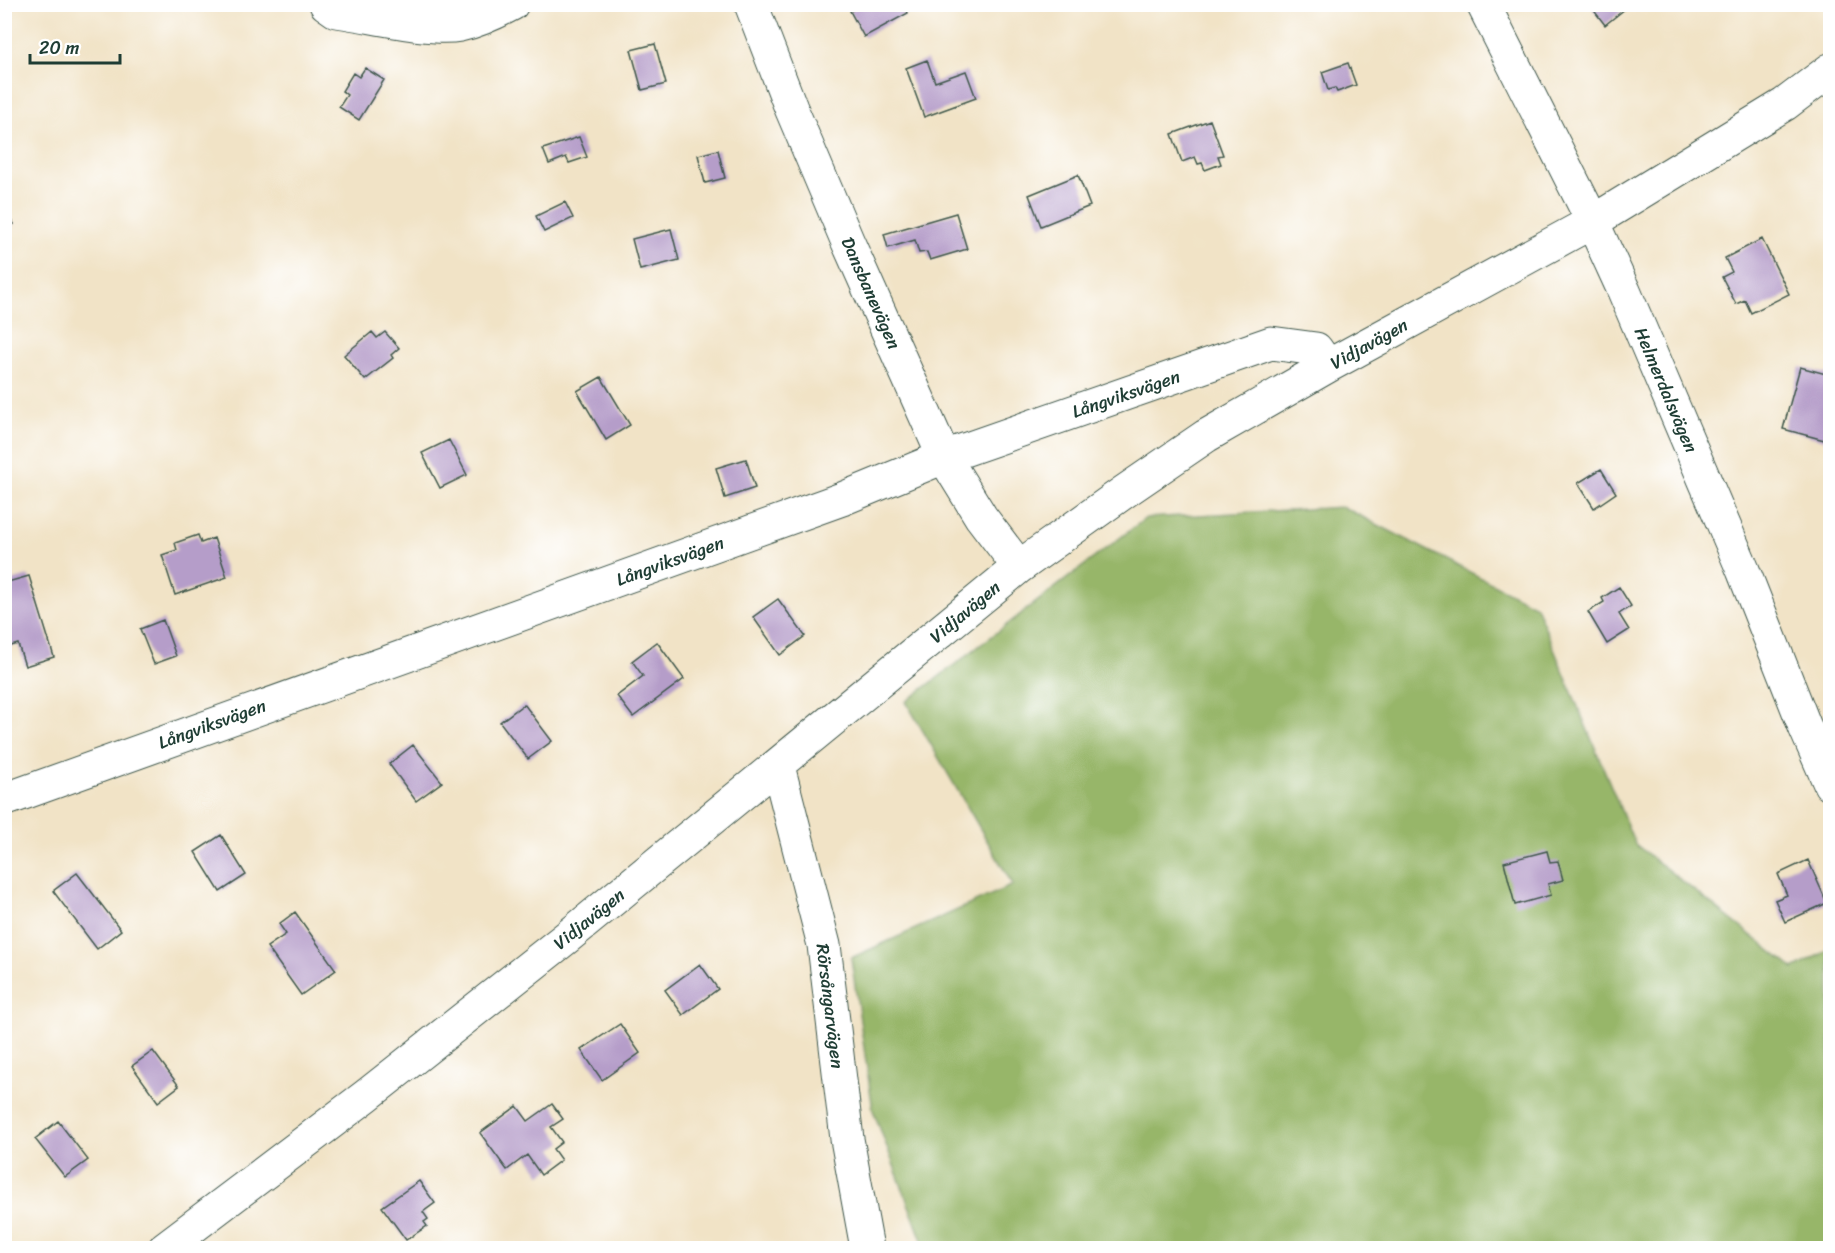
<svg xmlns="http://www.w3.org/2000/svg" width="1835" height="1253" font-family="Sriracha,sans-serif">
  <rect width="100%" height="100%" fill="#fff"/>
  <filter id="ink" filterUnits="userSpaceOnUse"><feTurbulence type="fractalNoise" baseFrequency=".0167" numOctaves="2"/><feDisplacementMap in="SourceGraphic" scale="12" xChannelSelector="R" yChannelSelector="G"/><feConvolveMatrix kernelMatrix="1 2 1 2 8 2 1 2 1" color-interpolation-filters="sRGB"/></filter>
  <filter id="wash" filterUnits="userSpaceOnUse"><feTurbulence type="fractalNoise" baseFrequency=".008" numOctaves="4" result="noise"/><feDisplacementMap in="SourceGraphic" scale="24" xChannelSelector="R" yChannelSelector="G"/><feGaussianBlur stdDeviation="1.35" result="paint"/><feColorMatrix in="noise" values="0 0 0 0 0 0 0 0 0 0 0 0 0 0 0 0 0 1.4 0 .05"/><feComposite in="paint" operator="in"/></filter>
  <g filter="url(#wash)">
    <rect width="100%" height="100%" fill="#f1e3c6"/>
    <!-- forest -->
    <path fill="#97b669" stroke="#5b7a4e" stroke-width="1.5" d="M1343,507L1536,606L1635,844L1794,969L1830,949V1248H925L873,1110L851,958L1013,885L906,702L1146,518Z"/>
    <g id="blocks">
      <!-- building -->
      <path fill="#b59dc9" d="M862,4H904L908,13L864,37L850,11Z
        M1589,4H1631L1605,25Z
        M655,44L666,84L642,90L631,50Z
        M927,60L935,82L966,71L976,98L924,117L906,68Z
        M1348,63L1356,85L1337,92L1335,88L1328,90L1322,72Z
        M365,68L384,80L359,120L339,107L347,95L342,91L353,73L359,77Z
        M1210,120L1223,155L1218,156L1221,164L1205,170L1202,163L1198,164L1195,157L1182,162L1172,134Z
        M579,137L587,157L569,163L566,157L549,164L543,149Z
        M718,150L725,178L705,183L698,155Z
        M1078,175L1090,206L1041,226L1029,195Z
        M565,202L573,218L544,232L536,216Z
        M4,209L14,224L4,230Z
        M956,213L967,249L930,260L927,252L919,253L915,240L888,248L884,234Z
        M671,229L679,260L640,270L632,239Z
        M1762,239L1789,294L1751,313L1745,300L1736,304L1722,277L1732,272L1725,258Z
        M372,332L377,338L385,332L399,348L391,355L393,358L365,380L344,355Z
        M1800,367L1830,375V431L1828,441L1783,429Z
        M601,377L630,425L606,440L577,391Z
        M449,440L467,475L440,488L422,453Z
        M746,459L755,488L725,498L716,468Z
        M1601,469L1616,493L1594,508L1578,483Z
        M198,535L201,543L214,538L227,577L175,595L162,555L177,550L175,543Z
        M29,576L54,657L25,666L18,644L4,648V618L10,616L4,599V583Z
        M1619,587L1631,606L1619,614L1629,630L1607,644L1588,612L1604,602L1602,598Z
        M778,599L805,636L780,655L753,617Z
        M163,620L176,656L154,664L140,629Z
        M657,642L684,679L633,717L617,696L643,676L632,661Z
        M524,704L552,741L528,759L500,722Z
        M413,745L442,782L416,801L389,764Z
        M221,835L246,875L220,892L195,852Z
        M1547,851L1550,862L1558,861L1563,880L1548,884L1551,895L1515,905L1504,862Z
        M1808,860L1827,903L1785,922L1775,900L1787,895L1778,874Z
        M77,873L121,930L97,949L53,891Z
        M295,912L336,970L301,995L267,947L286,934L279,924Z
        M700,964L718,989L683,1015L665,990Z
        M620,1024L640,1053L602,1080L581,1050Z
        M153,1051L179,1086L158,1102L132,1066Z
        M552,1104L563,1119L551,1127L562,1142L553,1149L561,1160L541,1175L527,1155L507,1170L480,1133L517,1106L528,1121Z
        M58,1121L88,1160L65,1177L35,1139Z
        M419,1181L435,1203L423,1212L428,1219L424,1222L427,1226L406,1240L382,1207Z"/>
    </g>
  </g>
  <g filter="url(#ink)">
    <use href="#blocks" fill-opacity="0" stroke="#3e564a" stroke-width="1.5"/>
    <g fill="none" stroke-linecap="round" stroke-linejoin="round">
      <!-- street casing -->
      <g stroke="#3e564a" stroke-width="35">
        <path id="street" d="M326,4L336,11C369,15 429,31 460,25C478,21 495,13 512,4
          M751,4L791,108L847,240L944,457L981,517L1019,567
          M1483,4L1586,208L1624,291L1743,570L1805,727L1830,784
          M778,766L824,945L847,1139L867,1248
          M4,800L842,499L944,457L1271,343L1316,349L1328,366
          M165,1248L366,1096L566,938L1019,567L1124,492L1206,436L1328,366L1592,222L1785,104L1830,70"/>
      </g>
      <!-- street -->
      <use href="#street" stroke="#fff" stroke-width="33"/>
    </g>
  </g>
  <g text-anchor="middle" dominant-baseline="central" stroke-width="4.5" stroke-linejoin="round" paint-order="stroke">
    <!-- street labels -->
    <g font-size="18" fill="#1f3d34" stroke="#fff">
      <text transform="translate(871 293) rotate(66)">Dansbanevägen</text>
      <text transform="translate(1369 344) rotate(-29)">Vidjavägen</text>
      <text transform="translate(1666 390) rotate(67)">Helmerdalsvägen</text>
      <text transform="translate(1126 394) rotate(-19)">Långviksvägen</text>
      <text transform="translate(670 561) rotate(-20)">Långviksvägen</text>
      <text transform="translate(965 612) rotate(-40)">Vidjavägen</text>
      <text transform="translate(212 724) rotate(-20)">Långviksvägen</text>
      <text transform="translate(589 919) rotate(-39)">Vidjavägen</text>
      <text transform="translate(830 1006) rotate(83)">Rörsångarvägen</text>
    </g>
  </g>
  <!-- margin -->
  <rect width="1835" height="1253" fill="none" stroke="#fff" stroke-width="24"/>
  <!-- scale -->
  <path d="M30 54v9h90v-9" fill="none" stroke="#1f3d34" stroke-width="3"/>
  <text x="39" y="54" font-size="18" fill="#1f3d34" stroke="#ffffff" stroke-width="4.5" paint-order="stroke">20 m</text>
</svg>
